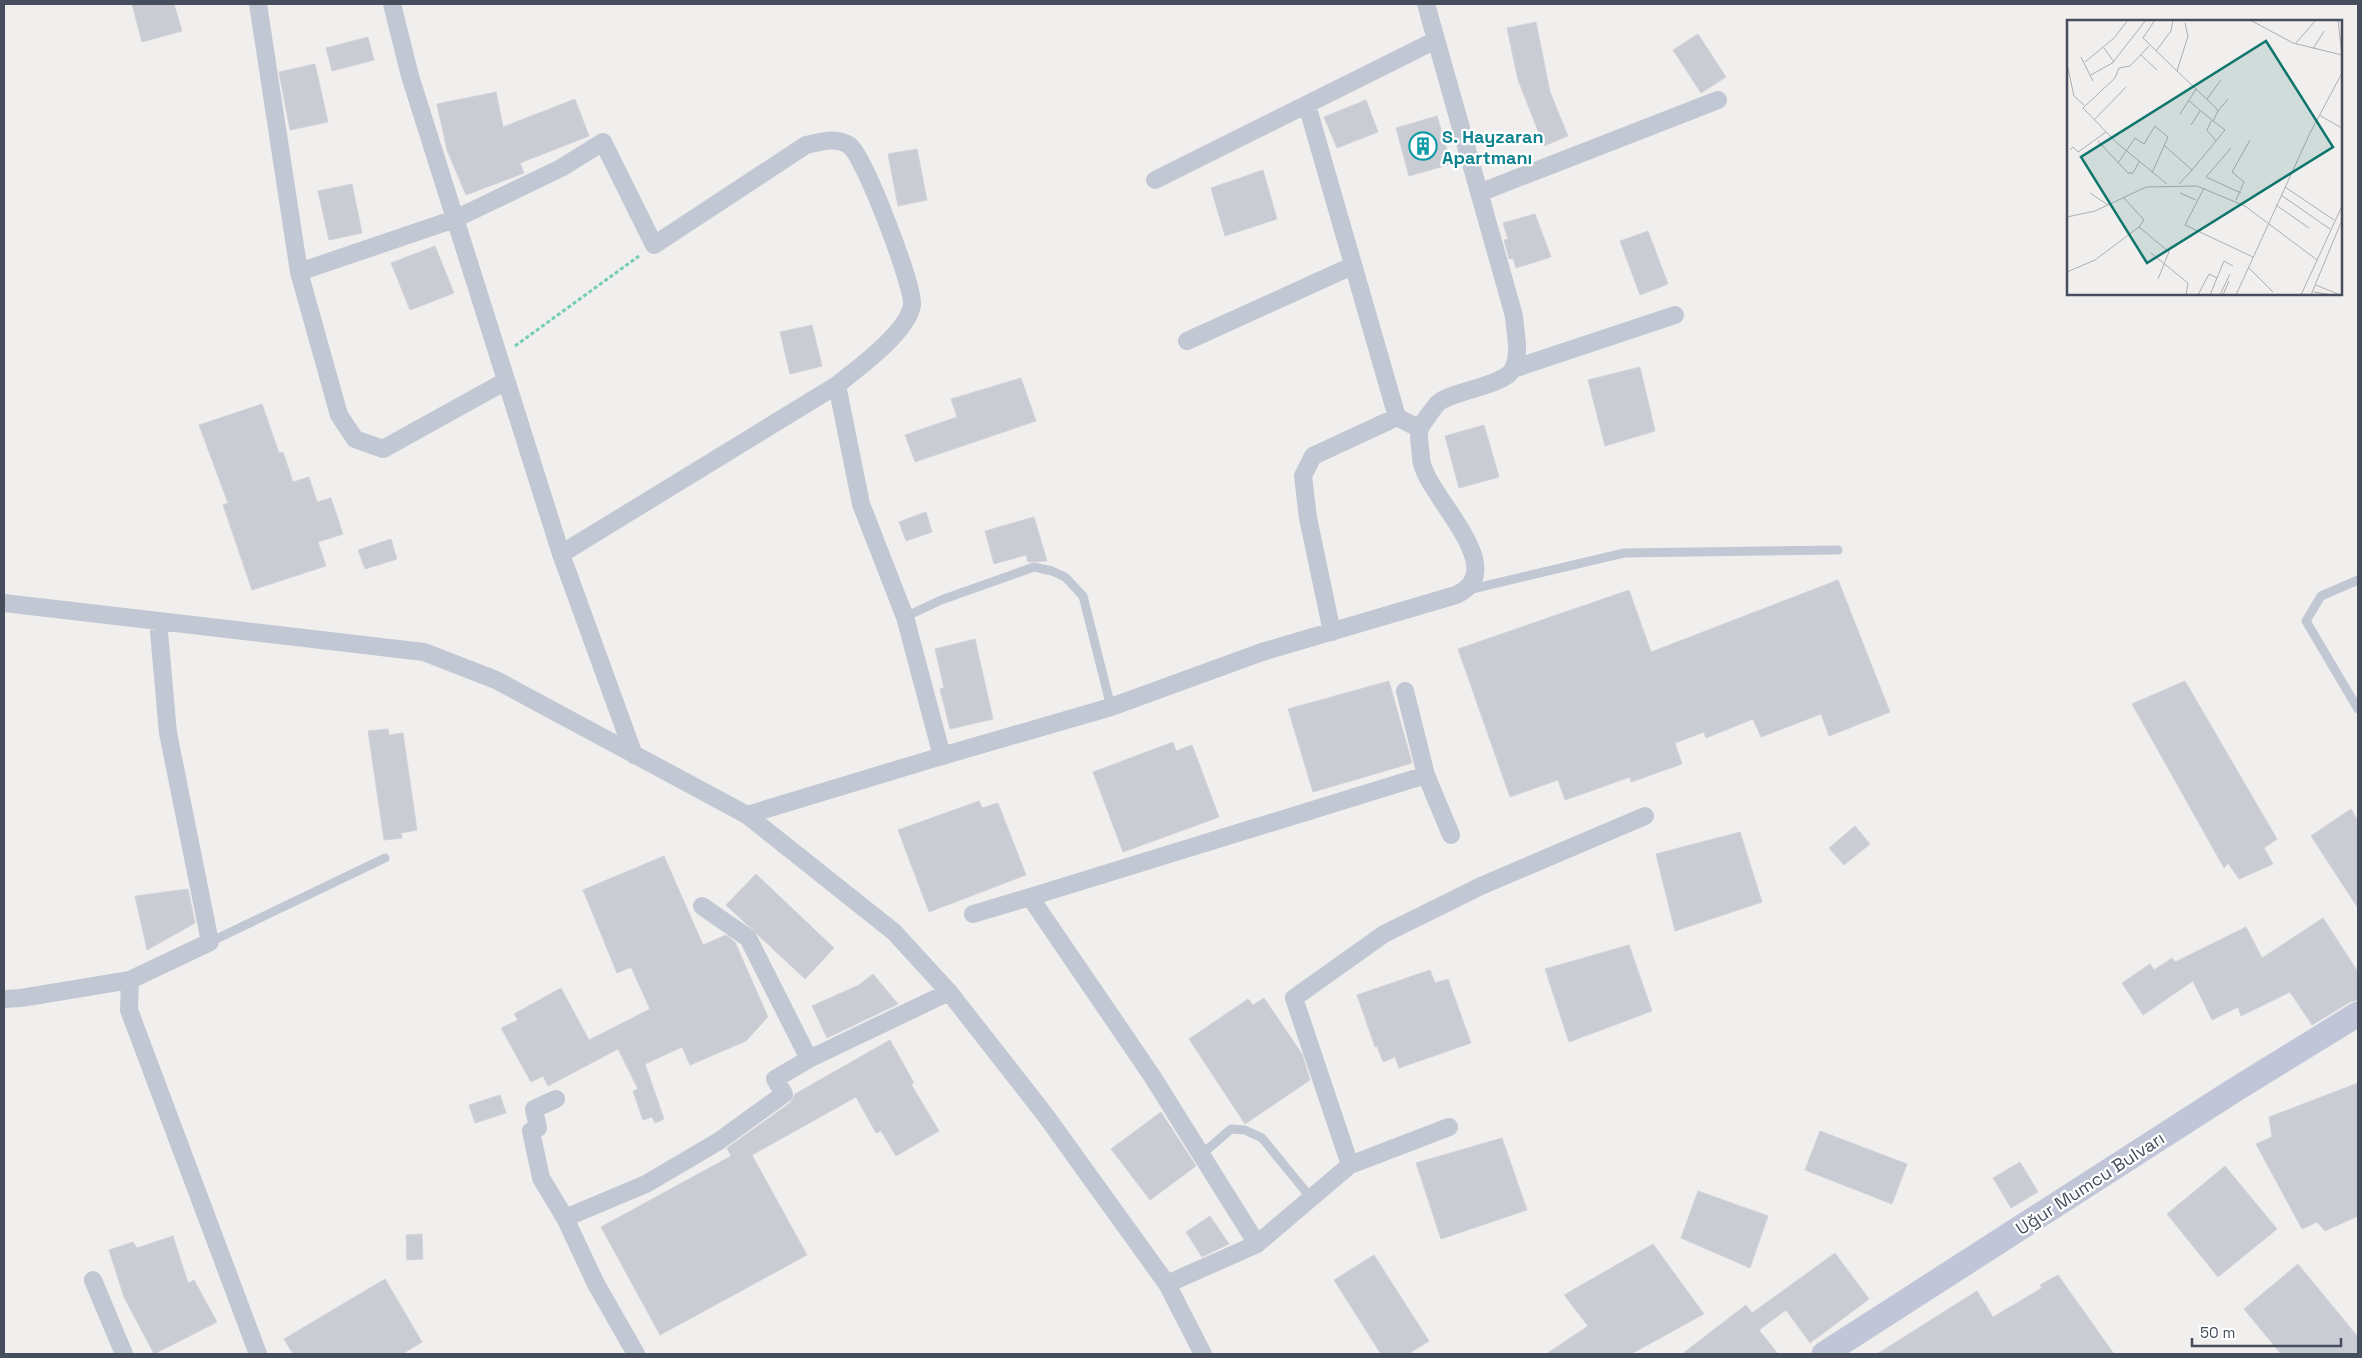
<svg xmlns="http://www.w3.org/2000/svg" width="2362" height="1358" font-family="'Space Grotesk',sans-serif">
  <rect width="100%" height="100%" fill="#f1eeee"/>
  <!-- building -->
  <path fill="#caccd4" stroke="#d2d2da" d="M132,4H174L182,31L142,42Z
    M1536,22L1550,92L1568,136L1544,146L1518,80L1507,28Z
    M1698,34L1726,77L1701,93L1673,50Z
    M368,37L374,60L332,71L326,48Z
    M315,64L328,122L290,130L279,72Z
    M496,92L503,127L575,99L589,136L520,163L524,173L466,195L447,150L437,104Z
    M1366,100L1378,132L1337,148L1324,117Z
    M1437,116L1451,164L1409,176L1396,128Z
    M917,149L927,200L898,206L888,154Z
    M1263,170L1277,219L1225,236L1211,188Z
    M352,184L362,233L329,240L318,191Z
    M1535,214L1551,257L1516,268L1513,258L1509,259L1504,240L1508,239L1503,223Z
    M1648,231L1668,284L1640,295L1620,241Z
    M435,246L454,293L410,310L391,263Z
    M812,325L822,366L790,374L780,332Z
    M1640,367L1655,431L1605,446L1588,380Z
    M1021,378L1036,421L915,462L905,435L957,417L951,399Z
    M262,404L279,453L283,452L293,482L309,477L317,502L331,498L343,534L318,542L326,566L252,590L223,505L228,503L199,425Z
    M1484,425L1499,477L1459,488L1445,436Z
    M926,512L932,532L906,541L899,522Z
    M1034,517L1047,561L1028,562L1026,555L994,564L985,531Z
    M391,539L397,559L365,569L358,550Z
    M1838,580L1890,712L1829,736L1821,714L1761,737L1753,719L1706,738L1704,732L1675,743L1682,764L1631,782L1630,777L1565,800L1558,780L1510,797L1458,649L1629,590L1651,652Z
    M975,639L993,719L950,729L940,689L944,688L935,649Z
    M1389,681L1412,763L1313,792L1288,709Z
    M2185,681L2277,839L2264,848L2273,864L2239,879L2228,863L2224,868L2132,704Z
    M388,729L389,735L403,733L417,830L401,833L402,838L384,840L368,731Z
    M1173,742L1176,751L1192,745L1219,817L1123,852L1093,772Z
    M979,801L982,808L998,803L1026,875L929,912L898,830Z
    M2351,809L2358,821V908L2311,836Z
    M1855,826L1870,844L1844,865L1829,848Z
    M1740,832L1762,902L1675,931L1656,854Z
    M664,856L703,945L726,935L735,942L768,1017L746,1041L690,1065L682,1047L645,1064L664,1119L655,1123L652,1117L643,1120L633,1091L638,1089L618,1049L548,1086L543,1076L531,1082L501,1028L518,1020L514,1014L561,988L589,1040L650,1009L631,967L617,973L583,890Z
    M756,874L834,948L805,979L726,905Z
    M188,889L195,923L147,950L135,896Z
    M2323,918L2358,972V1000L2350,1002L2312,1025L2290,992L2241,1016L2238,1007L2212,1020L2193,981L2143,1015L2122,983L2150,964L2154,970L2172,958L2175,962L2246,927L2262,958Z
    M1629,945L1652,1011L1569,1042L1545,969Z
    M1430,970L1435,983L1448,979L1471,1043L1399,1068L1395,1057L1383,1062L1377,1046L1375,1047L1357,995Z
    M873,974L898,1004L827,1038L812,1006L859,985Z
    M1264,998L1302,1054L1310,1080L1245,1124L1189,1039L1248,999L1253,1005Z
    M890,1040L914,1083L911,1084L939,1131L896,1156L881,1131L876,1133L856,1097L752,1155L807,1255L660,1335L601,1227L731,1156L727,1148L790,1103L795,1094Z
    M2358,1083V1216L2325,1231L2317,1222L2302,1229L2256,1144L2272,1137L2269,1117Z
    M500,1095L506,1113L475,1123L469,1105Z
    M1161,1112L1196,1166L1150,1200L1111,1149Z
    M1820,1131L1907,1164L1892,1204L1805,1170Z
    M1502,1138L1527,1210L1441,1239L1416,1163Z
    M2020,1162L2038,1192L2011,1208L1993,1178Z
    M2225,1166L2277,1229L2218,1277L2167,1214Z
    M1698,1191L1768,1216L1750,1268L1681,1238Z
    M1210,1216L1229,1244L1202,1257L1186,1232Z
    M422,1234L423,1259L407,1260L406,1235Z
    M173,1236L188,1283L194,1280L217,1322L154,1354L124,1297L109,1250L133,1242L137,1248Z
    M1653,1244L1704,1314L1631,1354H1546L1588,1326L1564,1295Z
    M1835,1253L1869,1299L1810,1343L1786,1310L1759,1330L1778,1354H1682L1746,1305L1752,1313Z
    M1374,1255L1429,1341L1408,1354H1381L1334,1280Z
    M2298,1264L2358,1337V1354H2281L2244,1309Z
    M2058,1275L2114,1354H1877L1977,1291L1993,1317L2042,1288L2040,1285Z
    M385,1279L422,1342L402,1354H293L284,1339Z"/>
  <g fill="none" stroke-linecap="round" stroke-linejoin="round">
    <!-- path -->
    <path stroke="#73ceb4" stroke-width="3" stroke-dasharray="4 2.5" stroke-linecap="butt" d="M515,346L639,256"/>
    <!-- lane -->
    <path stroke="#c1c7d3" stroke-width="9" d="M2358,580L2321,596L2306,621L2358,709
      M1468,590L1624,553L1838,550
      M905,617L941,600L1034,567L1052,571L1065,577L1083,596L1111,707
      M210,942L385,858
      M1201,1155L1231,1129L1245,1130L1262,1138L1311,1198"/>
    <!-- street -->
    <path stroke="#c1c7d3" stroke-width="18" d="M258,4L299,272L339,415L355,439L383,449L506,381
      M392,4L410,76L561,554L634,755
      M1307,105L1397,417L1420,429
      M1155,180L1436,40
      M1479,193L1718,100
      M299,272L455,219L561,168L603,142L654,245L806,145C820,142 837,136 850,146C865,158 914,287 912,305C908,332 858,368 837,385L561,554
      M1187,341L1352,266
      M1513,369L1675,315
      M4,603L424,652L496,680L747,815L894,932L949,992L1046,1116L1167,1284L1203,1354
      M1332,632L1308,518L1303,476L1313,456L1397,417
      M1405,691L1426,775L1451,835
      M942,756L1111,707L1262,652L1456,595C1514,568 1423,494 1421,458C1421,450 1417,435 1420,428C1422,424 1435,406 1438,403C1451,391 1505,386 1513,369C1521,353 1515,332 1514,316L1426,4
      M747,815L942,756L905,617L861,504L837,385
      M702,906L748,938L809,1059
      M973,914L1030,897
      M130,980L129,1010L258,1354
      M4,999L21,998L130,980L210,942L168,733L158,621
      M556,1099L534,1109L538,1128L531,1131L541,1178L565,1218
      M1350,1165L1449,1127
      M1257,1244L1152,1076L1030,897L1426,775
      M93,1280L124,1354
      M1167,1284L1257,1244L1350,1165L1294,998L1384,934L1481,886L1645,816
      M636,1354L596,1284L565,1218L646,1184L719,1141L784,1094L775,1079L809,1059L949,992"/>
    <!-- secondary -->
    <path stroke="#c0c6d7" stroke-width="25" d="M1824,1354L2233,1091L2358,1014"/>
  </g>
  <!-- icons -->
  <defs>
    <g id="building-ring" transform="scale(1.4375)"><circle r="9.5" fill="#fff" stroke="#0f9aa8" stroke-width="1.5"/><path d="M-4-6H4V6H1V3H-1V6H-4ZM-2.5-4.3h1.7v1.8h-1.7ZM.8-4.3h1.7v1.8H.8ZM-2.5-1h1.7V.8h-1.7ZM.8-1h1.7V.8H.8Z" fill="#0f9aa8"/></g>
  </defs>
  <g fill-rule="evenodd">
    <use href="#building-ring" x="1423" y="146"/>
  </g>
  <g text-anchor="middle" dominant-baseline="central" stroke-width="4.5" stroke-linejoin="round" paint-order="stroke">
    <!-- culture labels -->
    <g font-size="18" font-weight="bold" fill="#0d838f" stroke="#fff" text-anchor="start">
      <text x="1442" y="136">S. Hayzaran<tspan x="1442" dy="21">Apartmanı</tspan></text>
    </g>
    <!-- street labels -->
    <g font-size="18" fill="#464d5c" stroke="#fff">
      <text transform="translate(2090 1183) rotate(-33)">Uğur Mumcu Bulvarı</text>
    </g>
  </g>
  <!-- overview -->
  <g transform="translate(2067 20)">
    <rect width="275" height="275" fill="#f1eeee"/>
    <path fill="none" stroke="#adaeb4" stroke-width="1" d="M88,0L76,18L110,51M102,0H137M183,0L226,23L275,35M271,0L275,35M118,3L121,16L110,51L148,87L151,91L146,101L158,110L125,150M228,24L249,0M82,26L63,46L52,48L48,58L16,88L50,123L100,164M246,29L257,11M89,31L104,11L106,0M74,35L90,50M14,37L26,61M47,41L79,0M18,42L47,18L61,0M0,44L7,76L17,85M24,55L47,42L37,28M140,79L154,60M122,81L146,101M151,91L161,79M113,94L129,69M252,95L275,108M27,100L59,67M144,101L140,110L149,121M124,105L133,91M31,121L61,153H66L72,142M98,126L125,150L112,164M164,128L139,157L174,173M3,130L6,127L11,132L39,112M51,143L68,118L77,124L88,106L101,117L85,153M218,167L267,200M137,168L118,205L186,237M23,173L41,185M113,173L129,180M214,175L263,209M169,180L177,162L165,152L183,120M209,185L242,208M0,197L28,191L79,167L130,166L178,186L250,240M72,207L102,232L91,259M84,233L121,263L119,275M181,247L206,272M0,252L28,240L72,207L77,200L57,178M249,265L273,275M247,272L266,275M131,275L142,254L150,258M143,275L157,241L166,246M153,275L163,254M156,275L162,261M169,275L243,113L275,53M234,275L275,186M244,275L275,200"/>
    <path fill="#0f766e" fill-opacity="0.15" stroke="#0f766e" stroke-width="2.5" d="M199,21L266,127L80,243L14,137Z"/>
    <rect width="275" height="275" fill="none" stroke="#464d5c" stroke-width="2.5"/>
  </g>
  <!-- border -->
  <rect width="2362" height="1358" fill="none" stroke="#464d5c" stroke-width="10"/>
  <!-- scale -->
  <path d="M2192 1338v8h149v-8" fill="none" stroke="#464d5c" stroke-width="2.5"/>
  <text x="2200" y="1338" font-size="15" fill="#464d5c" stroke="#ffffff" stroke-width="4" paint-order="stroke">50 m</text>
</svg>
